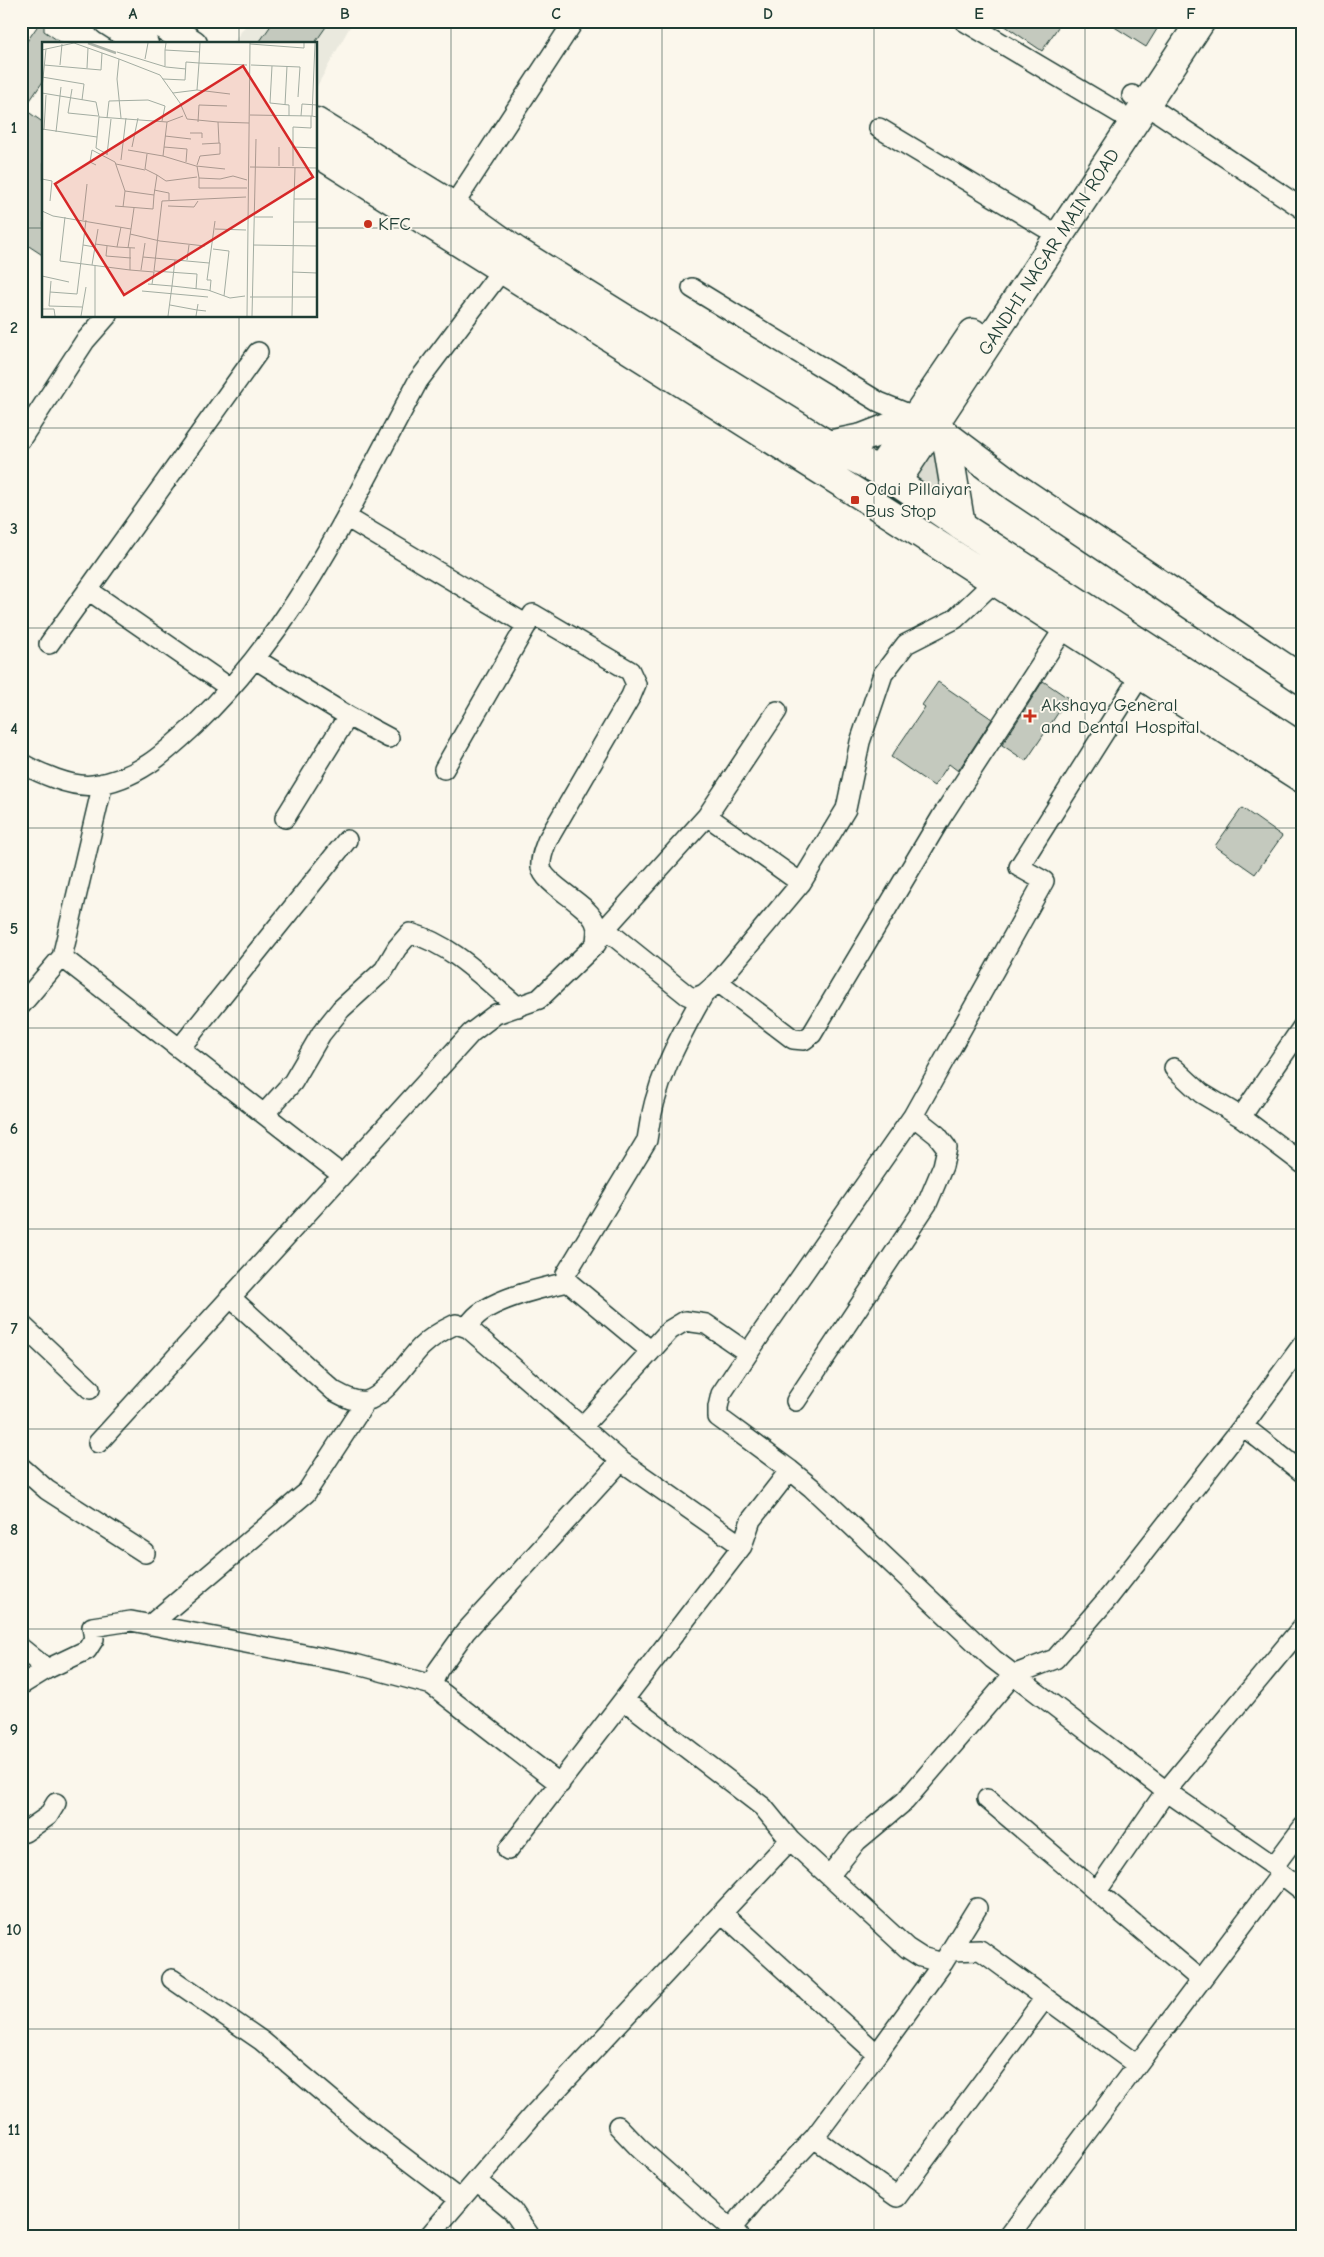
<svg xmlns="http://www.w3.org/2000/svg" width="1324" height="2257" font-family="'Comic Neue',sans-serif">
  <rect width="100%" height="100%" fill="#fbf7ec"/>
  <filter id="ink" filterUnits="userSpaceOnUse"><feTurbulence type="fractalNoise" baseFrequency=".02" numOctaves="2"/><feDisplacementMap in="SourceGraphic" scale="10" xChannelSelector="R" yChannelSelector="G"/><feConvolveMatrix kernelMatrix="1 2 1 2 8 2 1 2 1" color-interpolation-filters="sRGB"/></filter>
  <g filter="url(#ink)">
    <!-- built -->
    <path fill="#eae9de" d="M249,21H353L316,88V44H232Z"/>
    <!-- green -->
    <path fill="#dbdcd1" stroke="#7d8c82" d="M933,444L945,500L910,474Z"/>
    <!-- building -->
    <path fill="#c4c9be" stroke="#1f3d34" d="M41,21H44V31L63,44H44V80L24,109L44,123V256L21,241V146L27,138L21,134V50Z
      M274,21H330L314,44H258Z
      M998,21H1062L1042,51Z
      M1105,21H1162L1146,47Z
      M1043,681L1068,698L1026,761L1002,745Z
      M938,682L992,719L958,771L949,764L934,786L891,757L925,707L922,705Z
      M1242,808L1282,836L1255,874L1215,846Z"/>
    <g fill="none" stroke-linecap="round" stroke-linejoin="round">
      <!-- street casing -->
      <g stroke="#1f3d34" stroke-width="22">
        <path id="street" d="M964,21L1119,113
          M1132,95L1303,209
          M879,128L1044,227
          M453,206L574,21
          M692,288L879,402L916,417
          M21,439L85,341L107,316
          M346,517L418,381L508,262
          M49,644L88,590
          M255,659L348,716
          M1140,676L1019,867L1044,881L913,1116L761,1334L721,1394L718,1407V1417L790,1470L812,1488L993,1659L1166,1791L1274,1866
          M230,688L88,590L258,352
          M21,763C39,773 72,788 93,785C136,780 164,754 195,725C258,664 305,593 346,517L527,625
          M444,769L533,614L630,671L636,684L631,696L547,841C544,849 540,858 541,867C544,886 591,904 596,925C598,930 596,938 596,944
          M707,816L801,883
          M285,818L348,716L389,738
          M605,929L687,995L694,998L704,994L718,982L801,883L846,809L860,742L883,674L906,644L955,619L994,582
          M62,957L103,783
          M718,982L793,1039L804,1040L812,1034L942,816L1065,627
          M21,1005L62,957L342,1175L471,1033L496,1014L539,999L596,944L605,929L707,816L777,711
          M180,1048L347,840
          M1174,1068L1201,1093L1241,1117L1303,1164
          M264,1114L293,1082L321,1034L341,1009L384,970L397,948L410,933C453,945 484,979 518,1007
          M1241,1117L1303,1026
          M568,1282L651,1351
          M230,1297L334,1391C343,1396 355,1403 366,1401C385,1397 407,1361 421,1347C431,1337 443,1330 456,1324L468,1328
          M21,1324L90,1389
          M796,1401L927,1204L943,1166L947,1148L937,1135L913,1116
          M1243,1426L1303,1473
          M582,1427L670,1330L685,1321L706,1324L748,1353
          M98,1443L342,1175
          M621,1461L468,1328C477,1301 542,1288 568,1282L566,1274L647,1140C654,1085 676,1042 704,994
          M21,1467L47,1490L145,1553
          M742,1546L751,1520L790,1470
          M150,1625L306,1493L366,1401
          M21,1648L47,1669
          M21,1685L47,1669L87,1650L94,1639L92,1627L131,1621L355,1664L432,1685L560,1784
          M432,1685L438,1670L466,1631L621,1461L742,1546L508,1850
          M624,1700L763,1807L790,1840
          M987,1799L1201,1980
          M21,1833L25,1832L48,1816L56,1803
          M1281,1874L1274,1866L1303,1827
          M829,1876L857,1841L905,1801L1013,1675L1055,1659L1109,1597L1243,1426L1303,1344
          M1097,1891L1166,1791L1303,1626
          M722,1913L877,2054L943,1963L977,1908
          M951,1951L980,1950L1137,2065L1281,1874L1303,1891
          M172,1979L262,2041L365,2128L460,2200
          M618,2126L640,2149L739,2236
          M814,2138L897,2197L1045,1998
          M477,2181L512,2210L530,2236
          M731,2229L756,2199L814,2138L877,2054
          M429,2236L532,2116L790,1840L907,1948L921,1957L943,1963
          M1009,2236L1137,2065"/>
      </g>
      <!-- secondary casing -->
      <g stroke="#1f3d34" stroke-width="31">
        <path id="secondary" d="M946,436L961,526
          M828,445L862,438L916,417L934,426L1015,487L1303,680
          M879,471L973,333
          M896,482L1201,21"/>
      </g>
      <!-- highway casing -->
      <g stroke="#1f3d34" stroke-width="31">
        <path id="highway" d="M108,21L144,44
          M157,21L193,44
          M316,122L453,206L516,251L828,445L882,472L961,526L1303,749
          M316,152L865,498L1303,779"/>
      </g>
      <!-- street -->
      <use href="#street" stroke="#fbf7ec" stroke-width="19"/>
      <!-- secondary -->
      <use href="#secondary" stroke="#fbf7ec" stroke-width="28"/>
      <!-- highway -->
      <use href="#highway" stroke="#fbf7ec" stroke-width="28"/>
    </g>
  </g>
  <!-- grid -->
  <path fill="none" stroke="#1f3d34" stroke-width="1" stroke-opacity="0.55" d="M239,21V44M451,21V2236M662,21V2236M874,21V2236M1085,21V2236M21,228H44M316,228H1303M239,316V2236M21,428H1303M21,628H1303M21,828H1303M21,1028H1303M21,1229H1303M21,1429H1303M21,1629H1303M21,1829H1303M21,2029H1303"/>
  <!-- markers -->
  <g fill="#c8321e" stroke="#fbf7ec" stroke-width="2">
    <circle cx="368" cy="224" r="5"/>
    <rect x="850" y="495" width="10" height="10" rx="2.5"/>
    <path d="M1027.5 708.5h5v5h5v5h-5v5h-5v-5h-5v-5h5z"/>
  </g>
  <g text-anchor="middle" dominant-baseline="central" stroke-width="4" stroke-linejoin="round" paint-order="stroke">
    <!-- poi labels -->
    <g font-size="19" fill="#1f3d34" stroke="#fbf7ec" text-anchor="start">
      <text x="378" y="224">KFC</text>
      <text x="865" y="489">Odai Pillaiyar<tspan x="865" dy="22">Bus Stop</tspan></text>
      <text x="1041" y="705">Akshaya General<tspan x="1041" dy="22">and Dental Hospital</tspan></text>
    </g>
    <!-- street labels -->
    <g font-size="19" fill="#1f3d34" stroke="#fbf7ec">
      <text transform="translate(1049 252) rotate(-57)">GANDHI NAGAR MAIN ROAD</text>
    </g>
  </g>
  <!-- overview -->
  <g transform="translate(42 42)">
    <rect width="275" height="275" fill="#fbf7ec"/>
    <path fill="none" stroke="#adb4aa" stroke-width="2.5" d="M46,1L74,11"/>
    <path fill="none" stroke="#a3ada2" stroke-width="1" d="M124,1L123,8L158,10M158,1L157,21L205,23M273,1L270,74L275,75M208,2L262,6V1M4,7L32,1L77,17L75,37L79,76M0,8L4,7L0,46M75,10L124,25L144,27M77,17L118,33L138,61L145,77L176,80L177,101M103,17L106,1M2,23L59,28L60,11M18,23L20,2M209,23L258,25L256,55M123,24V8M230,24L228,61L247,63V74M45,26L46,6M0,35L42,42L40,58M121,37L143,38L144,20L157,21L155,48M30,47L26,71L56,74M0,51L54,60L57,75L125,80L121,114L154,124L183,127M131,51L155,48L188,52M243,63L245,24M208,73L270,74M259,74L260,62L275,63M57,75L54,106L65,112M65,76L67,59L106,58L123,64L120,79M125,80L141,74M156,80L157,63L185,64M176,80L207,81M0,87L55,95M2,88L4,53M14,90L19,45M148,91H160V96M123,94L149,97M90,105L96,76M122,105L145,107L144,120M237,105V124M250,105L275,106M86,108L121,114M105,112L103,127L115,133M65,113L69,77M79,118L84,76M74,122L103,128M54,123L48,120L50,108L73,120L83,149L81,165M155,123L158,114L178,112V101L160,102M155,124L157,136L178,137L191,134L205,138M251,124V85L269,86V74M208,125L275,126M157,136V146H205M0,137L10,139L8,159M112,148L127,151V158M112,153L115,133L124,139L155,135M252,157L253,126M73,164L111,167L112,153L83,149M126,164L152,165L156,159M0,169L11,174L89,187L86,206M23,175L18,219L88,228M213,175H231M41,178L45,142M251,180H275M79,185L75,205L93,206M89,187L92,166M173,187L204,188M88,192L118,199L163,204M53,202L75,205M41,203L44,178M211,203L275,204M65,204L64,214L89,216M88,206V228L112,230L110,242M171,207L187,209L182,254M101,215L167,221M133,218L130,244L166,248L188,256L203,254M145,218L147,203M50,223L56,187M99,228L103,201M112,229L120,159L204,155M112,229L155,232L154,247M250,230L275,231M0,234L27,240M9,239L7,264L40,265M106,242L130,244L126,274M100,249L166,255M168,249L169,238H165L173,179M8,250L35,252L41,203L53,205M208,255H275M156,262L155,268L164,269M128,263L155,268L154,274M0,267H12L13,274M39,274L44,245M53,274V224M205,274L208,1M210,274L214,97M250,274L252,157H275"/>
    <path fill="#d62828" fill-opacity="0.15" stroke="#d62828" stroke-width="2.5" d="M201,24L271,135L82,253L13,142Z"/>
    <rect width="275" height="275" fill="none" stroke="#1f3d34" stroke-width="2.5"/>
  </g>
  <!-- margin -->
  <rect width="1324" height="2257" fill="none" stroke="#fbf7ec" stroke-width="55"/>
  <rect x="28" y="28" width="1268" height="2202" fill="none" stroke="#1f3d34" stroke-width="2"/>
  <g font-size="16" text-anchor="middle" font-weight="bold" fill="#1f3d34">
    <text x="133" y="19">A</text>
    <text x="345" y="19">B</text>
    <text x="556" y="19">C</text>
    <text x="768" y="19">D</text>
    <text x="979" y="19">E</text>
    <text x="1191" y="19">F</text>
    <text x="14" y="133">1</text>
    <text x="14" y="333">2</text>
    <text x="14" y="534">3</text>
    <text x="14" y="734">4</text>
    <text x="14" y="934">5</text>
    <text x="14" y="1134">6</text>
    <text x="14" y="1334">7</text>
    <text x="14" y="1535">8</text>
    <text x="14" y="1735">9</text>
    <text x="14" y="1935">10</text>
    <text x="14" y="2135">11</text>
  </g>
</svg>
